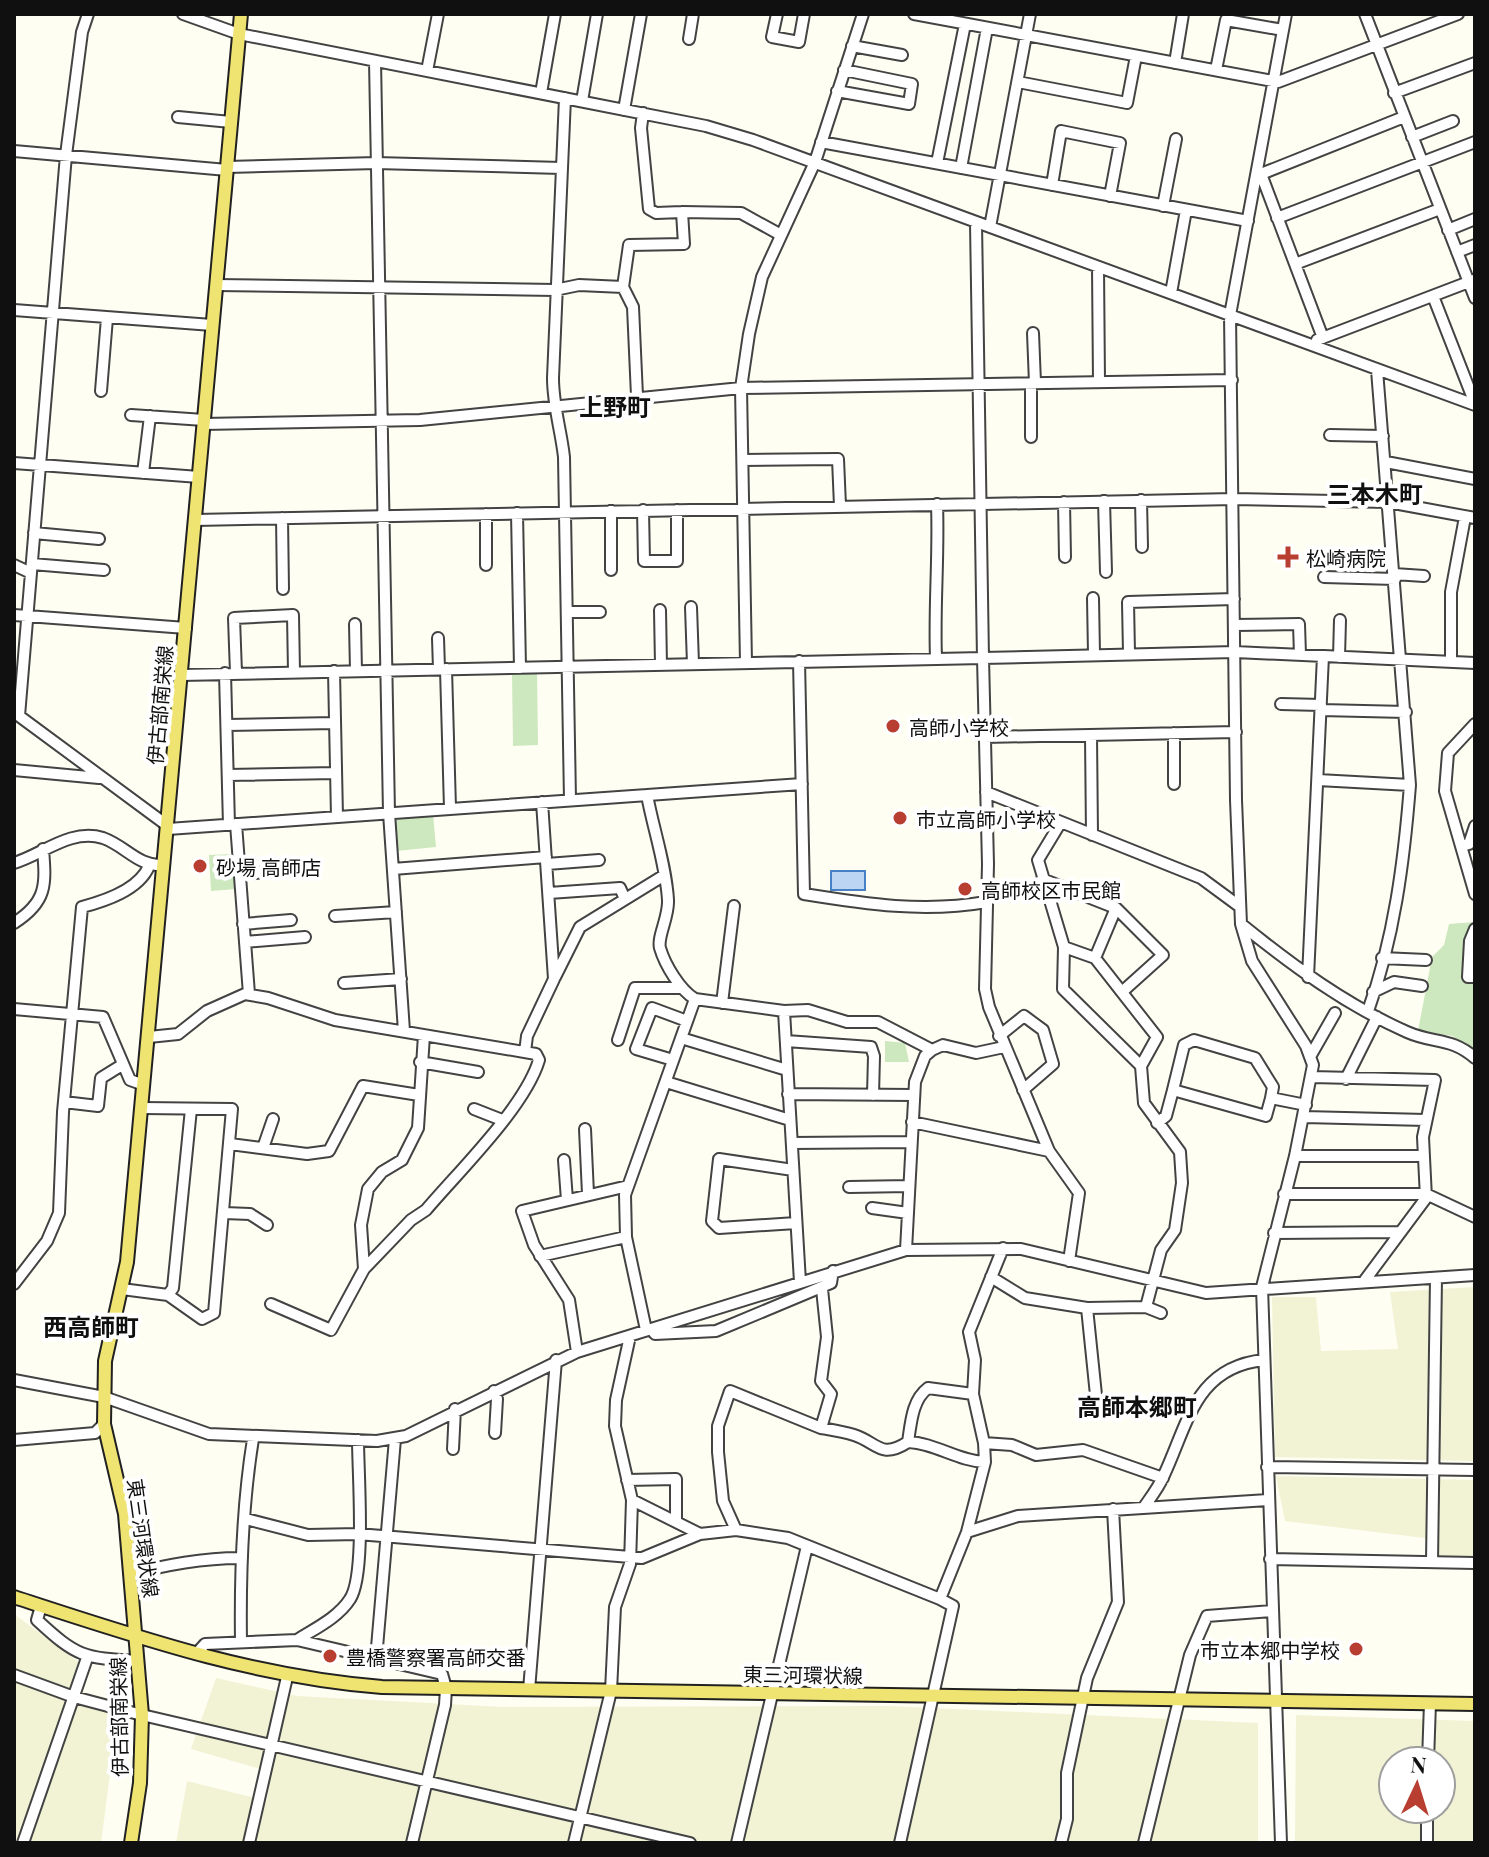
<svg xmlns="http://www.w3.org/2000/svg" width="1489" height="1857" font-family="'Playfair Display','Noto Sans JP',serif">
  <rect width="100%" height="100%" fill="#fefef3"/>
  <!-- farmland -->
  <path fill="#f1f3d4" fill-rule="evenodd" d="M1475,1287V1461L1275,1457L1272,1297H1316L1321,1351L1398,1349L1390,1292Z
    M1276,1476L1475,1480V1559L1437,1560L1433,1539L1285,1521Z
    M14,1614L85,1667L74,1686L118,1712L101,1843H14Z
    M216,1678L297,1696L504,1707L890,1706L1258,1723V1843H176L187,1781L267,1801L271,1772L191,1749Z
    M1296,1715L1475,1721V1843H1295ZM1393,1761H1441V1809H1393Z"/>
  <!-- green -->
  <path fill="#cde7be" d="M537,671L538,745L513,746L512,672Z
    M433,814L436,847L396,851L393,818Z
    M233,854L236,889L211,891L209,855Z
    M1475,922L1467,940L1464,980L1475,981V1055L1453,1036L1418,1031L1432,957L1444,945L1449,924Z
    M885,1041L905,1043L909,1062H885Z"/>
  <!-- water -->
  <path fill="#bbd5f2" stroke="#4780c4" stroke-width="2" d="M831,871H865V890H831Z"/>
  <g fill="none" stroke-linecap="round" stroke-linejoin="round">
    <!-- minor casing -->
    <g stroke="#434343" stroke-width="14">
      <path id="minor" d="M183,14L239,34L706,126L753,140L1475,405
        M777,14L772,37L799,42L804,14
        M914,14L1278,82L1458,14
        M1365,14L1475,298
        M689,39L693,14
        M852,46L902,55
        M375,61L389,813L404,1031
        M1175,63L1183,14
        M1216,70L1226,20L1283,30
        M427,71L438,14
        M1018,82L1127,103L1136,56
        M837,91L909,104L912,84L844,70
        M541,93L555,14
        M1394,93L1475,63
        M565,98L553,378C553,406 561,430 564,457L570,800
        M582,101L597,14
        M624,110L641,14
        M643,113L641,128L649,209L656,213L682,212
        M178,117L231,122
        M1412,137L1453,121
        M821,142L1248,221
        M14,151L227,170
        M937,163L965,24
        M227,167L376,163L561,168
        M961,168L987,28
        M1257,172L1261,174L1323,338
        M1261,174L1404,117
        M1052,185L1061,131L1120,143L1110,196
        M1163,206L1176,139
        M1277,218L1475,142
        M976,223L983,658L1235,652L1475,663
        M990,227L1030,14
        M1448,230L1475,219
        M1457,252L1475,245
        M1295,264L1440,209
        M1098,267L1099,382
        M216,285L555,290L579,285L623,287L629,245L684,244L682,212L741,213L781,235
        M623,287L633,307L637,396
        M1171,293L1186,210
        M1433,296L1472,396L1470,403
        M14,310L212,325
        M1033,333L1035,383
        M1317,340L1474,280
        M101,391L107,318
        M131,415L204,420
        M203,424L420,420L741,388L1232,380
        M1330,435L1383,436
        M1031,437V383
        M743,460L838,459L840,506
        M1386,462L1475,479
        M14,463L199,477
        M143,473L150,416
        M1141,500L1142,547
        M1104,501L1106,572
        M1064,502L1065,557
        M643,510L644,561H677V510
        M611,511V570
        M517,513L520,668
        M486,514V565
        M282,518L283,589
        M195,520L1234,499L1388,502L1475,518
        M34,533L99,539
        M32,564L104,570
        M14,565L31,573
        M1394,574L1424,576
        M1324,577L1395,579
        M1093,598L1094,654
        M691,607L693,664
        M660,610L661,665
        M567,612H600
        M14,615L186,628
        M355,624L356,671
        M1235,625L1299,624L1300,655
        M438,638L439,669
        M1129,653L1128,602L1234,599
        M1339,657L1340,620
        M936,658C934,606 939,556 937,504
        M799,661L804,894C866,904 924,913 986,902
        M1451,662V592L1465,517
        M746,663L741,388L749,334L762,277L815,162L863,14
        M446,669L450,808
        M334,671L337,817
        M225,673L229,825
        M236,673L234,618L293,615L294,672
        M181,675L983,658L988,864L985,989L989,1007L1049,1151L1079,1193L1069,1261
        M1281,704L1321,705
        M1321,710L1406,712
        M15,713L168,826
        M19,716L66,155L82,32L88,14
        M227,725L335,723
        M1174,733V784
        M1091,735L1092,835
        M985,737L1236,732
        M14,770L99,778
        M228,775L336,773
        M1318,780L1410,785
        M986,792L1201,878L1239,906
        M647,795C653,828 666,865 668,900C669,917 657,937 660,948C665,965 680,990 695,999L784,1011L800,1282
        M236,824L249,994
        M1475,826L1469,844L1461,846L1475,894
        M168,829L802,784
        M1461,846L1445,791L1448,753L1475,724
        M14,863C42,855 70,828 103,838C126,846 138,867 164,865
        M547,864L599,860
        M393,869L546,857
        M239,874L287,871
        M1042,879L1116,908L1163,955L1123,991
        M549,893L620,888L625,899
        M335,916L396,912
        M14,923C47,902 46,885 43,849
        M243,924L291,920
        M1241,924C1293,966 1346,1005 1407,1032C1434,1044 1451,1037 1475,1058
        M1475,929L1470,941L1468,977H1475
        M245,942L305,937
        M1064,947L1095,958L1157,1037L1141,1066
        M1095,958L1116,908
        M1382,958L1426,960
        M555,977L580,927L663,876
        M1308,977L1323,656
        M344,983L401,979
        M1373,992L1394,982L1422,986
        M722,1003L734,906
        M14,1009L103,1017L130,1080L144,1085
        M784,1011L808,1010L847,1022H878L932,1050L925,1056L915,1082L906,1250
        M1368,1011C1394,939 1404,862 1410,785L1377,370
        M999,1036L1024,1016L1043,1030L1053,1064L1023,1090
        M149,1037L178,1034L207,1011L245,994L268,998L335,1020L536,1054L539,1060C525,1107 459,1171 426,1210L411,1220L364,1269
        M681,1038L787,1070
        M618,1040L635,988H681
        M786,1041L871,1047L874,1056L873,1095
        M932,1050L943,1045L976,1053L1004,1047
        M525,1052L527,1036L554,979L542,802
        M1311,1055L1335,1013
        M673,1060L636,1049L652,1008L687,1021
        M420,1062L478,1072
        M1312,1077L1435,1080L1423,1137L1426,1198L1365,1280
        M1346,1079L1377,1017
        M666,1082L790,1120
        M788,1094L914,1095
        M1271,1098L1273,1087L1255,1058L1194,1040L1184,1045L1173,1090L1266,1116L1271,1098L1306,1105
        M64,1102L98,1106L101,1078L122,1065
        M474,1109L502,1120
        M1304,1117L1426,1120
        M912,1122L1049,1151
        M1157,1123L1166,1116L1173,1090
        M585,1129L588,1194
        M792,1143L911,1142
        M230,1144L307,1154L329,1151L363,1086L419,1095
        M263,1148L273,1119
        M1295,1156H1424
        M564,1160L567,1200
        M793,1170L719,1159L712,1221L719,1228L796,1223
        M849,1187L909,1186
        M1284,1194H1426L1475,1217
        M872,1208L908,1213
        M224,1213L250,1214L267,1225
        M1274,1233L1399,1232
        M540,1256L626,1237
        M991,1277L1025,1298L1087,1308L1146,1307L1161,1250L1175,1230L1182,1183L1180,1152L1144,1103L1141,1066L1063,989L1064,947L1038,860L1061,822
        M14,1284L47,1241L59,1213L63,1112L82,907C105,901 139,890 149,866
        M122,1289L168,1295L202,1319L214,1313L232,1109L142,1108
        M168,1295L173,1288L191,1109
        M271,1304L331,1330L364,1269L361,1225L368,1189L382,1172L402,1160L418,1128L424,1035
        M1146,1307L1161,1313
        M1087,1308L1096,1395
        M651,1329L655,1334L716,1331L831,1283L833,1271
        M646,1330L626,1237L625,1195L695,999
        M577,1352L569,1300L534,1245L522,1211L628,1186
        M14,1380L104,1397L209,1434L377,1441L406,1436L577,1352L906,1250L1021,1249L1206,1293L1475,1275
        M494,1391L497,1399L495,1433
        M821,1428C832,1430 844,1432 854,1435C877,1442 880,1460 908,1442C911,1423 912,1400 928,1388L973,1394
        M14,1440L95,1433L104,1424
        M908,1442C935,1443 958,1461 985,1462
        M984,1443L1012,1445L1036,1455L1083,1450L1163,1478
        M453,1449L455,1409
        M1267,1467L1475,1470
        M627,1480L676,1479V1520
        M632,1500L700,1534
        M1144,1507C1151,1497 1159,1487 1164,1475C1188,1424 1195,1367 1264,1360
        M246,1519L308,1535L358,1534L642,1558L700,1534L736,1530L788,1538L940,1599
        M736,1530L723,1501L718,1452V1426L730,1391L821,1428L831,1394L821,1381L827,1337L822,1289
        M967,1532L1018,1516L1268,1500
        M1270,1559L1475,1563
        M1432,1562L1436,1278
        M130,1574C167,1565 202,1558 240,1558
        M41,1606L37,1620C77,1657 83,1658 137,1661
        M297,1640C314,1629 338,1618 350,1599C366,1575 358,1473 358,1440
        M241,1642C240,1573 242,1507 253,1439
        M196,1654L205,1644L297,1640L442,1674L446,1688L445,1705L412,1843
        M376,1659L395,1439
        M14,1675L74,1697L142,1715L690,1843
        M529,1690L556,1360
        M1428,1761L1430,1703
        M23,1843L87,1658
        M249,1843L287,1677
        M574,1843L611,1691L615,1607L630,1564L632,1500L615,1426L616,1400L630,1336
        M737,1843L807,1546
        M900,1843L953,1606L940,1599L967,1532L985,1462L984,1443L973,1394L975,1360L969,1332L1003,1248
        M1061,1843L1067,1819V1773L1087,1678L1118,1602L1113,1509
        M1144,1843L1190,1655L1207,1616L1273,1611
        M1281,1843L1262,1287L1295,1156L1313,1065L1306,1046L1252,961L1241,924L1236,800L1230,315L1286,14
        M1427,1843V1809"/>
    </g>
    <!-- major casing -->
    <g stroke="#212121" stroke-width="16">
      <path id="major" d="M14,1597C137,1637 253,1677 382,1687L1475,1704
        M131,1843L140,1783L142,1715L125,1514L104,1424L105,1361L127,1262L241,14"/>
    </g>
    <!-- minor -->
    <use href="#minor" stroke="#fff" stroke-width="10"/>
    <!-- major -->
    <use href="#major" stroke="#efe372" stroke-width="12"/>
  </g>
  <!-- markers -->
  <g fill="#b73e30" stroke="#fff" stroke-width="3">
    <path d="M1284 545h8v8h8v8h-8v8h-8v-8h-8v-8h8z"/>
    <circle cx="893" cy="726" r="8"/>
    <circle cx="900" cy="818" r="8"/>
    <circle cx="200" cy="866" r="8"/>
    <circle cx="965" cy="889" r="8"/>
    <circle cx="1356" cy="1649" r="8"/>
    <circle cx="330" cy="1656" r="8"/>
  </g>
  <g text-anchor="middle" dominant-baseline="central" stroke-width="8" stroke-linejoin="round" paint-order="stroke">
    <!-- poi labels -->
    <g font-size="20" fill="#101010" stroke="#fff" text-anchor="start">
      <text x="1306" y="557">松崎病院</text>
      <text x="909" y="726">高師小学校</text>
      <text x="916" y="818">市立高師小学校</text>
      <text x="216" y="866">砂場 高師店</text>
      <text x="981" y="889">高師校区市民館</text>
      <text x="1340" y="1649" text-anchor="end">市立本郷中学校</text>
      <text x="346" y="1656">豊橋警察署高師交番</text>
    </g>
    <!-- street labels -->
    <g font-size="20" fill="#101010" stroke="#fff">
      <text transform="translate(159 705) rotate(-85)">伊古部南栄線</text>
      <text transform="translate(144 1538) rotate(82)">東三河環状線</text>
      <text transform="translate(803 1674) rotate(1)">東三河環状線</text>
      <text transform="translate(118 1717) rotate(-91)">伊古部南栄線</text>
    </g>
    <!-- quarter labels -->
    <g font-size="24" font-weight="bold" fill="#101010" stroke="#fff">
      <text x="615" y="406">上野町</text>
      <text x="1375" y="493">三本木町</text>
      <text x="91" y="1326">西高師町</text>
      <text x="1137" y="1406">高師本郷町</text>
    </g>
  </g>
  <!-- border -->
  <rect width="1489" height="1857" fill="none" stroke="#101010" stroke-width="32"/>
  <!-- north arrow -->
  <g transform="translate(1417 1785) rotate(4)"><circle r="38" fill="#ffffff" stroke="#9f9f9f" stroke-width="2"/>
  <path d="M0-6L14 30L0 20L-14 30Z" fill="#b73e30"/>
  <text y="-12" font-size="22" font-weight="bold" text-anchor="middle" fill="#101010">N</text>
  </g>
</svg>
